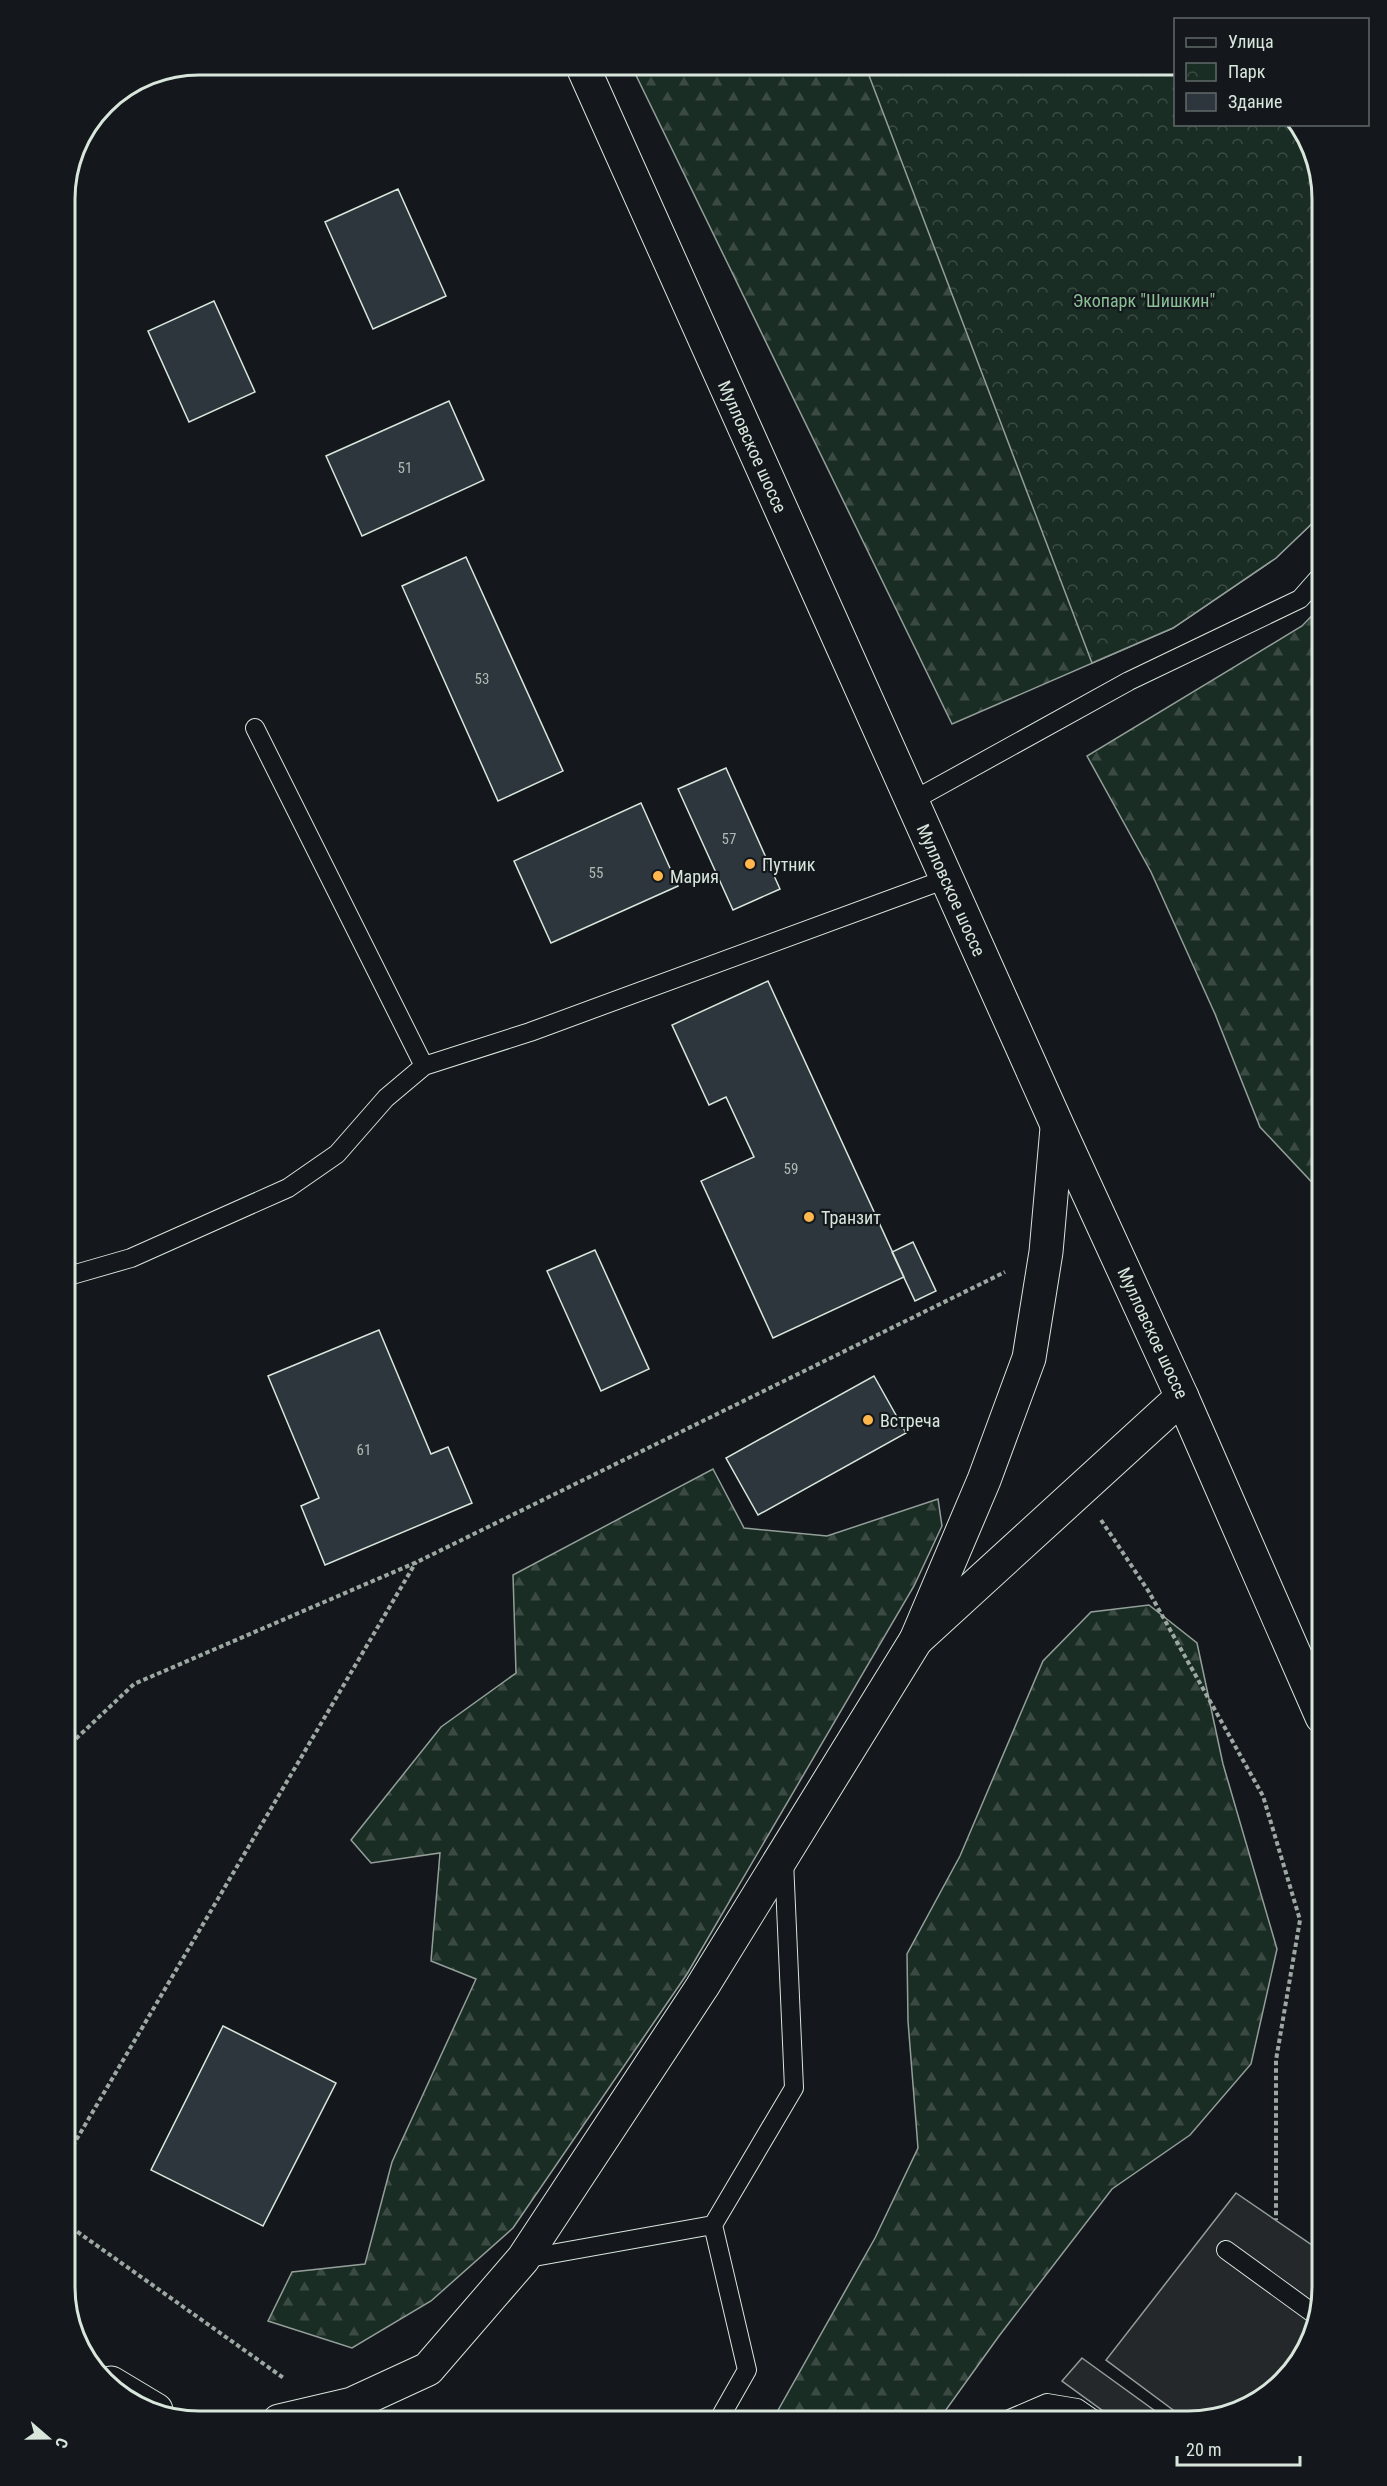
<svg xmlns="http://www.w3.org/2000/svg" width="1387" height="2486" font-family="'Roboto Condensed',sans-serif">
  <defs>
    <pattern id="forest-firs" width="22" height="20" patternUnits="userSpaceOnUse" patternTransform="scale(1.5)"><rect width="22" height="20" fill="#1a2d24"/><path d="M5 1l3.5 6h-7zM16 11l3.5 6h-7z" fill="#3b4b43"/></pattern>
    <pattern id="park-crowns" width="20" height="18" patternUnits="userSpaceOnUse" patternTransform="scale(1.5)"><rect width="20" height="18" fill="#1a2d24"/><path d="M2 6a3 3 0 1 1 6 0M12 15a3 3 0 1 1 6 0" fill="none" stroke="#3b4b43"/></pattern>
  </defs>
  <rect width="100%" height="100%" fill="#14181c"/>
  <!-- forest -->
  <path fill="url(#forest-firs)" stroke="#939e99" stroke-width="1.5" d="M631,65H1175L1176,124L1294,125L1312,147L1322,199V514L1276,558L1173,628L952,724Z
    M1322,605V1193L1260,1127L1215,1014L1151,872L1087,756L1302,626Z
    M713,1469L744,1528L827,1536L938,1499L942,1526L914,1586L687,1974L513,2228L431,2301L352,2348L268,2321L292,2272L365,2264L392,2162L476,1979L431,1961L440,1853L371,1863L351,1840L441,1727L516,1673L513,1575Z
    M1149,1605L1197,1643L1223,1764L1277,1949L1251,2064L1190,2135L1112,2189L999,2336L938,2421H772L875,2238L918,2148L908,2021L907,1954L960,1856L1043,1661L1091,1612Z"/>
  <!-- park -->
  <path fill="url(#park-crowns)" stroke="#939e99" stroke-width="1.5" d="M865,65H1175L1176,124L1294,125L1312,147L1322,199V514L1276,558L1173,628L1092,663Z"/>
  <!-- parking -->
  <path fill="#24282b" stroke="#939e99" stroke-width="1.5" d="M1236,2193L1322,2252V2288L1300,2362L1240,2411L1188,2421L1106,2360Z
    M1082,2358L1169,2421H1117L1062,2381Z"/>
  <!-- building -->
  <path fill="#2c363c" stroke="#d8e6dc" stroke-width="1.5" d="M398,189L446,296L373,329L325,222Z
    M214,301L255,392L189,422L148,331Z
    M449,401L484,480L362,536L326,456Z
    M466,557L563,771L498,801L402,586Z
    M726,768L780,889L733,910L678,789Z
    M641,803L678,886L551,943L514,861Z
    M768,981L904,1277L773,1338L701,1181L754,1157L726,1097L709,1105L672,1025Z
    M913,1242L936,1291L915,1301L892,1252Z
    M595,1250L649,1369L601,1391L547,1271Z
    M379,1330L431,1454L448,1447L472,1503L325,1565L301,1506L319,1498L268,1376Z
    M874,1376L906,1433L758,1515L726,1458Z
    M223,2026L336,2083L263,2226L151,2170Z"/>
  <g fill="none" stroke-linecap="round" stroke-linejoin="round">
    <!-- service casing -->
    <g stroke="#d8e6dc" stroke-width="20">
      <path id="service" d="M255,728L424,1066
        M912,801L1129,681L1300,599L1322,574
        M65,1277L131,1258L288,1188L337,1154L386,1098L424,1066L530,1032L946,879
        M1226,2250L1314,2314
        M523,2259L713,2225
        M718,2421L747,2370L713,2225L794,2088L784,1861
        M1005,2421L1047,2403L1077,2408L1096,2421"/>
    </g>
    <!-- secondary casing -->
    <g stroke="#d8e6dc" stroke-width="35">
      <path id="secondary" d="M1182,1397L1322,1717"/>
    </g>
    <!-- trunk casing -->
    <g stroke="#d8e6dc" stroke-width="35">
      <g id="trunk">
        <path id="s1" d="M582,65L1058,1127L1182,1397L916,1640"/>
        <path d="M111,2383L156,2410"/>
        <path d="M279,2421L352,2404L428,2369L523,2259L702,1987L916,1640L984,1480L1029,1358L1046,1252L1057,1128"/>
      </g>
    </g>
    <!-- path -->
    <path stroke="#9da8a2" stroke-width="4" stroke-dasharray="4.5 3" stroke-linecap="butt" d="M1101,1520L1149,1592L1263,1796L1300,1920L1276,2060V2220
      M65,1749L134,1684L417,1562L1005,1272
      M65,2159L416,1562
      M65,2223L285,2379"/>
    <!-- service -->
    <use href="#service" stroke="#14181c" stroke-width="18"/>
    <!-- secondary -->
    <use href="#secondary" stroke="#14181c" stroke-width="33"/>
    <!-- trunk -->
    <use href="#trunk" stroke="#14181c" stroke-width="33"/>
  </g>
  <!-- markers -->
  <g fill="#ffb74d" stroke="#14181c" stroke-width="2">
    <circle cx="750" cy="864" r="6"/>
    <circle cx="658" cy="876" r="6"/>
    <circle cx="809" cy="1217" r="6"/>
    <circle cx="868" cy="1420" r="6"/>
  </g>
  <g text-anchor="middle" dominant-baseline="central" stroke-width="4.5" stroke-linejoin="round" paint-order="stroke">
    <!-- number labels -->
    <g font-size="15" fill="#adbab4">
      <text x="405" y="468">51</text>
      <text x="482" y="679">53</text>
      <text x="729" y="839">57</text>
      <text x="596" y="873">55</text>
      <text x="791" y="1169">59</text>
      <text x="364" y="1450">61</text>
    </g>
    <!-- park labels -->
    <g font-size="18" fill="#8ac095" stroke="#14181c">
      <text x="1144" y="300">Экопарк "Шишкин"</text>
    </g>
    <!-- street labels -->
    <g font-size="18" fill="#d8e6dc" stroke="#14181c">
      <text stroke="none"><textPath href="#s1" startOffset="418">Мулловское шоссе</textPath></text>
      <text stroke="none"><textPath href="#s1" startOffset="904">Мулловское шоссе</textPath></text>
      <text transform="translate(1153 1333) rotate(65)">Мулловское шоссе</text>
    </g>
    <!-- poi labels -->
    <g font-size="18" fill="#d8e6dc" stroke="#14181c" text-anchor="start">
      <text x="762" y="864">Путник</text>
      <text x="670" y="876">Мария</text>
      <text x="821" y="1217">Транзит</text>
      <text x="880" y="1420">Встреча</text>
    </g>
  </g>
  <!-- crop -->
  <path d="M0 0H1387V2486H0ZM199 75H1188A124 124 0 0 1 1312 199V2287A124 124 0 0 1 1188 2411H199A124 124 0 0 1 75 2287V199A124 124 0 0 1 199 75Z" fill="#14181c" fill-rule="evenodd"/>
  <path fill="none" stroke="#d8e6dc" stroke-width="3" d="M199 75H1188A124 124 0 0 1 1312 199V2287A124 124 0 0 1 1188 2411H199A124 124 0 0 1 75 2287V199A124 124 0 0 1 199 75Z"/>
  <!-- legend -->
  <rect x="1174" y="18" width="195" height="108" fill="#14181c" stroke="#626a69" stroke-width="1.5"/>
  <rect x="1186" y="38" width="30" height="9" fill="#14181c" stroke="#626a69" stroke-width="1.5"/>
  <text x="1228" y="48" font-size="18" fill="#d8e6dc">Улица</text>
  <rect x="1186" y="63" width="30" height="18" fill="url(#park-crowns)" stroke="#626a69" stroke-width="1.5"/>
  <text x="1228" y="78" font-size="18" fill="#d8e6dc">Парк</text>
  <rect x="1186" y="93" width="30" height="18" fill="#2c363c" stroke="#626a69" stroke-width="1.5"/>
  <text x="1228" y="108" font-size="18" fill="#d8e6dc">Здание</text>
  <!-- north arrow -->
  <g transform="translate(48 2438) rotate(110)" stroke="#14181c" stroke-width="4.5" paint-order="stroke">
  <path d="M0-4.5L10 22L0 15L-10 22Z" fill="#d8e6dc"/>
  <text y="-9" font-size="16" font-weight="bold" text-anchor="middle" fill="#d8e6dc">С</text>
  </g>
  <!-- scale -->
  <path d="M1177 2456v9h123v-9" fill="none" stroke="#d8e6dc" stroke-width="3"/>
  <text x="1186" y="2456" font-size="18" fill="#d8e6dc" stroke="#14181c" stroke-width="4.5" paint-order="stroke">20 m</text>
</svg>
